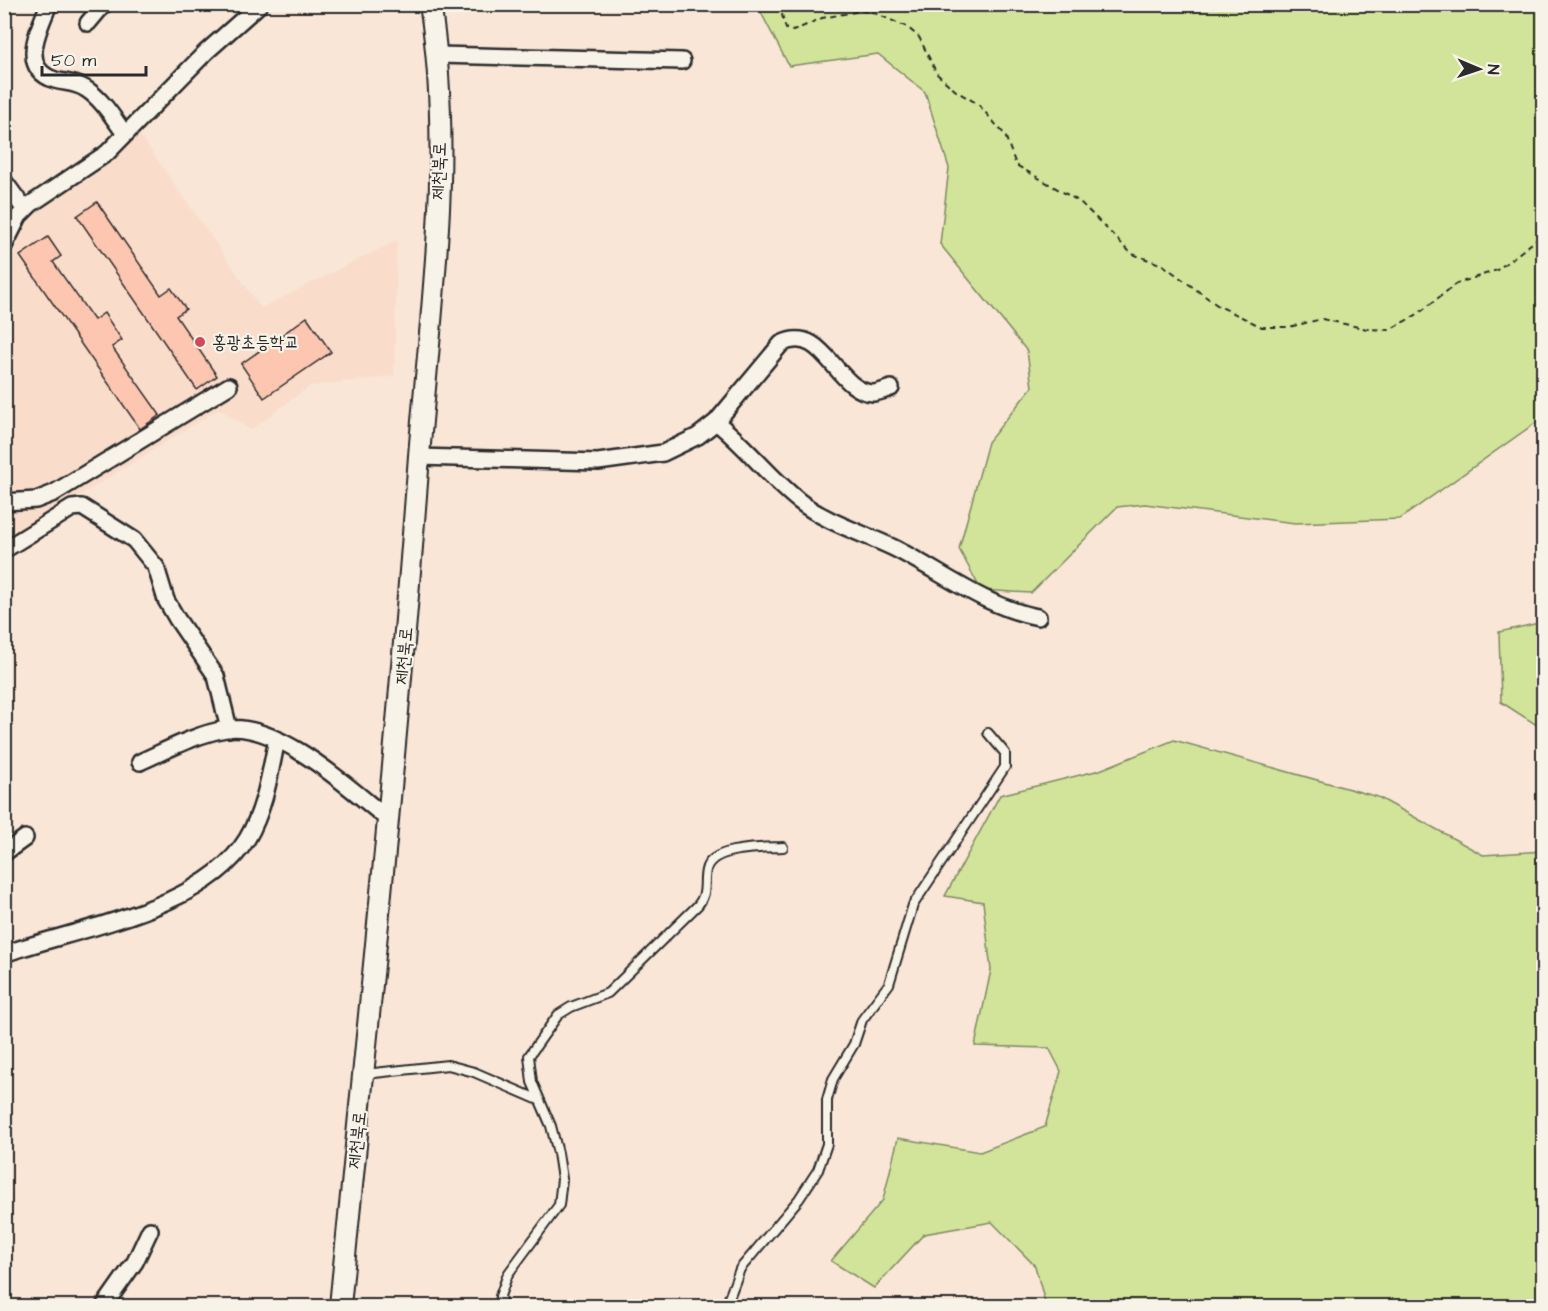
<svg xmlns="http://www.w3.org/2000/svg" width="1548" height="1311" font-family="'Architects Daughter','Poor Story',sans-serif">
  <rect width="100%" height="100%" fill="#f9e6d7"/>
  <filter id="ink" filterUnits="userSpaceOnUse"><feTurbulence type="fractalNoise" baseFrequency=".0167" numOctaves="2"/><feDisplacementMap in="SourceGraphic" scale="12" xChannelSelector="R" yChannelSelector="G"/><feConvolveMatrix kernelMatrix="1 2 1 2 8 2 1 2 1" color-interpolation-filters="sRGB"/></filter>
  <g filter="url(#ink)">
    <!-- built -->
    <path fill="#fadccb" d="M140,135L261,308L397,240L394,376L310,386L251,430L219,409L5,542V261L14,255L25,218Z"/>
    <!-- green -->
    <path fill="#d1e499" stroke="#7e8862" stroke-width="1.5" d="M757,5H1543V420L1541,419L1400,519L1295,523L1145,504L1117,507L1031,593L981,590L959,549L988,442L1032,387L1027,351L940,244L949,168L925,92L878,54L789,66Z
      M1543,622H1544L1543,729L1501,702L1499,632Z
      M1174,740L1378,797L1483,855L1543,851V1306H1046L1035,1266L992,1222L924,1234L874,1288L831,1261L883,1200L898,1138L980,1152L1045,1127L1061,1071L1049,1048L975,1046L991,970L983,902L945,896L1000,795L1100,770Z"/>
    <!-- building -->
    <path fill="#fdc6b0" stroke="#2b2b2b" stroke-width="1.5" d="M97,202L161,295L171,288L186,309L176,316L217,376L197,390L77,216Z
      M48,237L61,256L53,262L94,320L104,313L122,340L112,347L160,415L140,429L20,256Z
      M307,317L331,352L264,398L241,364Z"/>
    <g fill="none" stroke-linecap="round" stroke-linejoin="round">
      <!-- service casing -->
      <g stroke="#2b2b2b" stroke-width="12">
        <path id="service" d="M365,1074L448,1065L474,1072L539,1100
          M502,1306L500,1296L508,1274L559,1205L562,1179L558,1153L551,1126L532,1082L529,1056L558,1015L571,1007L608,993L698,905C708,893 703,884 706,870C711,846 763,848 783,847
          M726,1306L740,1269L799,1199L818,1170L827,1144V1100L833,1079L854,1044L862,1020L889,984L913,905L1005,767V753L988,733"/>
      </g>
      <!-- minor casing -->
      <g stroke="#2b2b2b" stroke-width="20">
        <path id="minor" d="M49,4C39,29 18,68 55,80C65,83 76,82 86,89C102,99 114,119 125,134
          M88,23L104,4
          M438,55L682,61
          M4,181L25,210
          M4,246L19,216L31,204L107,153L206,52L260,4
          M716,422C746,446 769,477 799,501C827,523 863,533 894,548C942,572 985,607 1038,617
          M419,457L598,462L663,453L698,436L716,422L781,344C824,322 836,392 873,393C878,393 885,390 891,388
          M4,502L36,500L54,493L229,386
          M4,550L72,508L82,507L134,540L156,567L166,600L177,619L216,676L229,729
          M140,762C167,750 196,734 226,729C278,721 350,789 388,819
          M4,853L25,838
          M4,954C77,928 204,910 247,839C265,809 270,773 277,739
          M104,1306L135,1262L150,1230"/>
      </g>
      <!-- tertiary casing -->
      <g stroke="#2b2b2b" stroke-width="24">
        <path id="tertiary" d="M340,1306C368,1023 398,740 419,456C431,307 454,153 430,4"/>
      </g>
      <!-- path -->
      <path stroke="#2b2b2b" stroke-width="2" stroke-dasharray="6 4.5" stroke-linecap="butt" d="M779,4L786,29L793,31L822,18L860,11L872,12L907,27L919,37L937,74L956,91L978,104L1005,135L1016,165L1080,202L1132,254L1163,265L1217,305L1262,327H1289L1322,319L1367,329L1389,330L1418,314L1456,284L1497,270L1544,234"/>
      <!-- service -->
      <use href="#service" stroke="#f7f3e8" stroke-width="8"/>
      <!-- minor -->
      <use href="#minor" stroke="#f7f3e8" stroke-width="15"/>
      <!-- tertiary -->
      <use href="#tertiary" stroke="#f7f3e8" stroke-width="20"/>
    </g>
  </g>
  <!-- markers -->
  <circle fill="#d1495b" stroke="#f7f3e8" stroke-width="2" cx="200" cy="342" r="6"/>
  <g text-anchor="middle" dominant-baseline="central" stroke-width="4.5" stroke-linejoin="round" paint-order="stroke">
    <!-- street labels -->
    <g font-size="18" fill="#2b2b2b" stroke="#f7f3e8">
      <text transform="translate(439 171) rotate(-88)">제천북로</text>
      <text transform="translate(404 656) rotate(-85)">제천북로</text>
      <text transform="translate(357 1140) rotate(-84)">제천북로</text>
    </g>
    <!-- poi labels -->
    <g font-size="18" fill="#2b2b2b" stroke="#f7f3e8" text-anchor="start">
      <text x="212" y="342">홍광초등학교</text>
    </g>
  </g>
  <!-- margin -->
  <rect width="1548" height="1311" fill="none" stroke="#f7f3e8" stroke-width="24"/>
  <rect x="12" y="12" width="1524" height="1287" fill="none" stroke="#2b2b2b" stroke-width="2" filter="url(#ink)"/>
  <!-- north arrow -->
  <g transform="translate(1479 69) rotate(92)" stroke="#f7f3e8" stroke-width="4.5" paint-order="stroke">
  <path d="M0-4.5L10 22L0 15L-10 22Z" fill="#2b2b2b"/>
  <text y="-9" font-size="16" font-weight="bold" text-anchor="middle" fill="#2b2b2b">N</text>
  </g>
  <!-- scale -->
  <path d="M42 66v9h104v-9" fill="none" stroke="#2b2b2b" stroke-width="3"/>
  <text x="51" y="66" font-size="18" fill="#2b2b2b" stroke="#f7f3e8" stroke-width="4.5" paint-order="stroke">50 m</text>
</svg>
